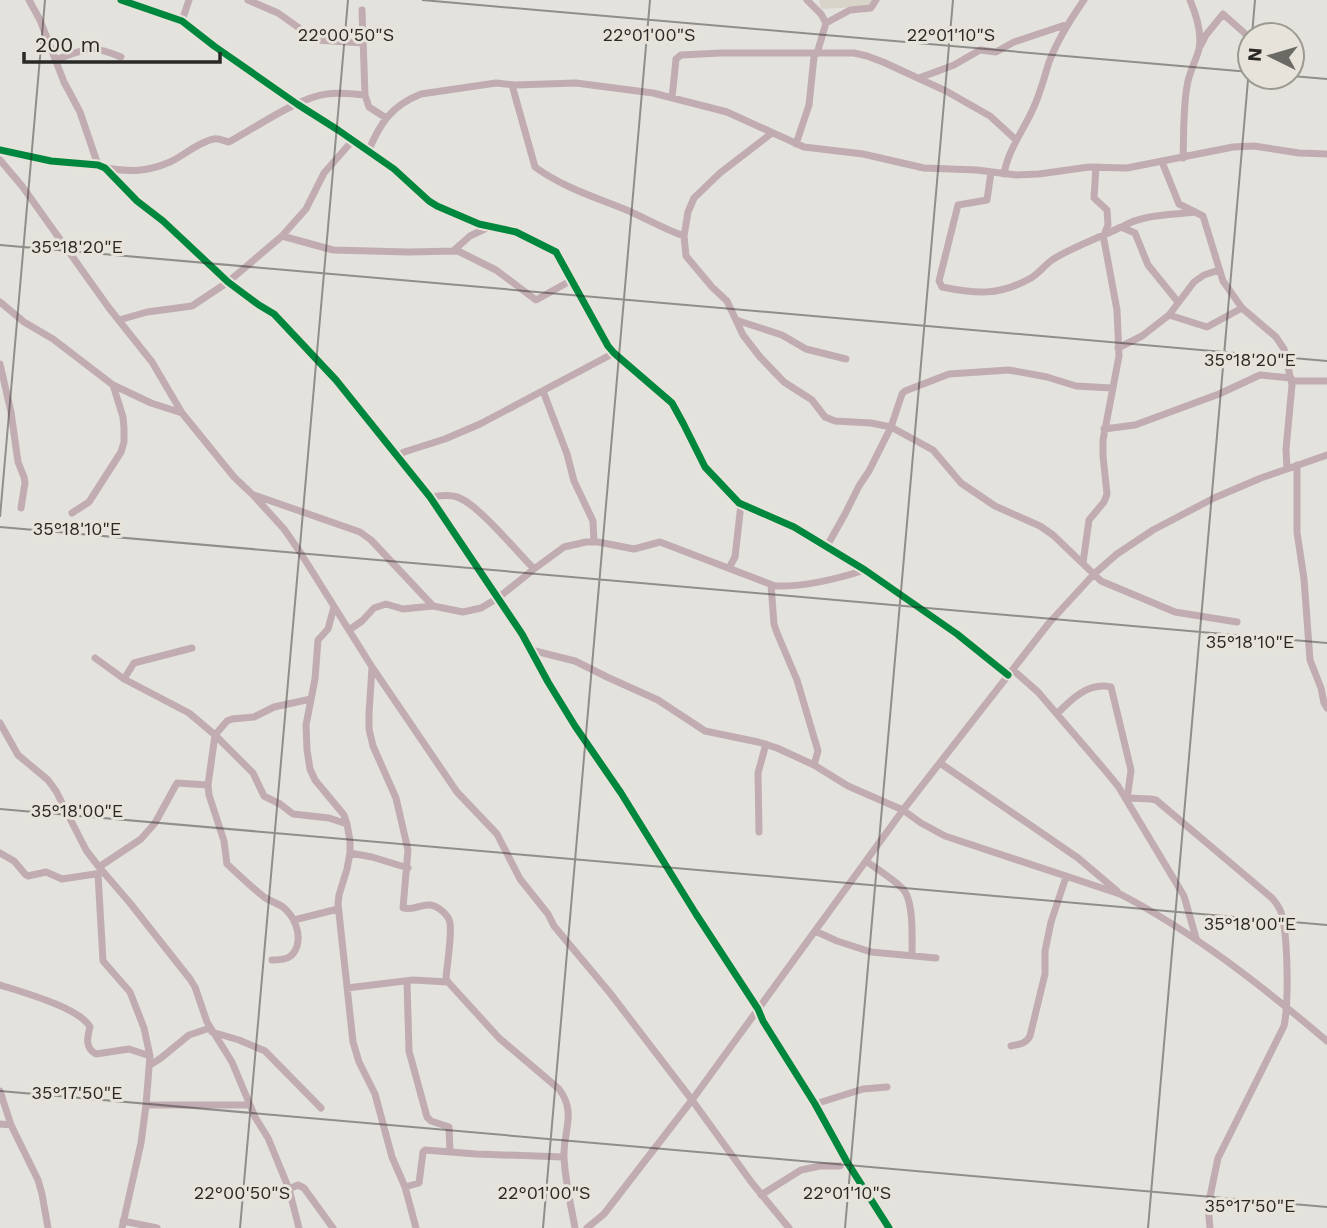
<svg xmlns="http://www.w3.org/2000/svg" width="1327" height="1228" font-family="'Work Sans',sans-serif">
  <rect width="100%" height="100%" fill="#e4e2dd"/>
  <!-- built -->
  <path fill="#d9d4c9" d="M819,0H874L871,6L821,9Z"/>
  <g fill="none" stroke-linecap="round" stroke-linejoin="round">
    <!-- street -->
    <path stroke="#c1acb2" stroke-width="7" d="M29,0L40,20L64,82L80,112L98,165
      M121,0L182,21L214,46L297,104L338,130L394,169L429,201L437,206L479,224L516,232L556,252L608,346L614,353L672,403L683,423L705,467L739,503L794,527L865,570L957,634L1008,675
      M248,0L278,13L316,40L363,43
      M362,10L365,95L369,107L386,118
      M182,21L189,0
      M826,23L850,10L871,8L876,0
      M1201,45L1206,35L1223,14L1250,38
      M55,60C86,49 90,44 121,57
      M919,78L954,65L980,50L996,52L1014,42L1068,24
      M512,85L535,167C562,187 597,198 629,211C647,219 664,229 684,236
      M672,98L676,59L681,55L721,53H854L867,56L883,62L946,91L990,116L1016,140
      M772,133L720,173L694,198L688,212L684,236L686,256L712,287L727,301L743,335L760,357L784,382L812,400L825,417L835,421L871,423L891,427L933,450L961,483L995,506L1040,526L1053,535L1101,581L1175,612L1237,622
      M796,144L809,105L814,57L818,50L826,23L821,14L807,0
      M0,150L51,161L98,165L105,168L137,201L163,221L228,282L259,305L274,314L336,380L430,497L522,634L548,682L575,726L621,793L696,914L758,1009L763,1021L815,1104L847,1162L889,1228
      M368,152C380,123 391,106 421,94L496,83L515,85L576,83L653,93L727,112L804,147L863,154L924,168L977,170L1016,175L1039,174L1089,167L1127,168L1233,147L1254,146L1299,153L1327,154
      M1183,158C1184,134 1183,109 1187,86C1189,72 1196,61 1199,49C1202,34 1196,14 1190,0
      M0,160L22,186L109,308L152,362L182,413L151,403L113,385L53,339L24,322L0,302
      M1162,162L1179,204L1203,216L1223,281L1242,308L1276,337L1284,349L1292,385L1286,449L1287,469
      M106,168C131,172 147,172 170,162C183,156 200,141 214,139C219,138 224,141 229,142C255,128 299,97 327,94C339,92 352,94 365,95
      M991,172L987,200L958,205L939,281L942,287C976,294 999,296 1031,278C1039,273 1045,265 1052,260C1072,247 1099,238 1121,227L1135,233L1148,265L1178,302
      M1004,174C1008,150 1023,131 1033,109C1040,94 1044,78 1049,62C1058,39 1070,20 1084,0
      M1122,227C1142,214 1172,215 1195,212
      M282,236L333,250L408,252L458,251L496,270L536,300L572,280
      M453,251L470,236L491,226
      M1169,315L1207,327L1242,308
      M119,320L147,312L192,306L228,282L282,236L306,209L324,173L353,140
      M736,320L782,335L806,349L846,359
      M1118,348L1142,336L1169,315L1194,282L1204,275L1219,270
      M0,364L11,412L18,462L24,477L25,483L21,508
      M1292,381H1327
      M543,391L567,454L574,481L593,521L594,542
      M182,413L234,477L253,495L284,529L300,552L372,667L457,792L497,834L520,879L548,914L554,926L610,993L692,1100L752,1183L789,1228
      M1104,429L1135,425L1219,394L1260,375L1291,378
      M398,456L404,452L445,439L480,424L614,353
      M1297,465V532L1304,579L1310,660L1321,688L1324,703L1327,708
      M254,495L360,532L371,540L433,606
      M430,497C439,496 449,494 457,497C476,502 518,553 534,569
      M72,513L89,502L121,452L124,442V428L123,417L113,385
      M827,546L845,514L859,486L869,471L891,427L902,394L905,391L949,374L1009,370L1047,377L1076,386L1112,388
      M1083,563L1089,520L1104,502L1107,494L1103,456V440L1119,356L1117,310L1104,240V235L1108,225L1107,210L1094,198L1096,167
      M729,568L735,557L741,504
      M771,585L774,624L777,633L797,680L818,751L814,765
      M334,607L328,629L318,640L315,679L306,725L307,750L310,769L315,780L344,815L347,824L350,841V853L347,869L339,895L338,904L353,1042L359,1062L375,1094L392,1157L405,1187L416,1228
      M349,630L362,621L374,608L386,604L403,609L433,606L463,612L481,608L498,598L534,569L564,547L586,542H598L634,549L660,542L775,586C805,587 837,579 865,570
      M531,650L575,661L607,677L658,700L705,731L758,742L777,748L814,765L848,786L903,810L921,823L945,836L1120,894C1195,933 1262,986 1327,1041
      M95,658L124,679L189,713L215,735L253,773L264,796L280,804L293,814L329,818L347,824
      M372,668L369,713V729L373,746L396,798L408,850L403,908C413,911 420,904 430,905C438,906 449,915 450,923C452,937 447,963 446,979L448,982L499,1038L559,1089C577,1113 563,1131 564,1157C565,1181 571,1205 575,1228
      M1013,670L1038,692L1104,769L1118,786L1184,896L1196,938
      M124,679L134,663L192,648
      M1057,714C1071,699 1089,682 1111,687L1131,770L1127,800
      M0,723L18,755L48,780L56,791L86,850L99,867L130,903L190,979L195,987L207,1022L232,1062L255,1117L268,1138L289,1189L299,1228
      M940,763L1078,858L1117,891
      M1127,798L1151,799L1156,800L1272,898C1276,903 1279,907 1281,912C1288,934 1289,1003 1284,1026L1218,1158L1208,1206L1210,1228
      M759,832L758,773L766,744
      M0,853L14,861L25,874L28,876L46,872L62,879L102,873
      M350,853L372,857L408,868
      M866,861C878,870 892,878 903,889C914,901 912,939 912,955
      M99,867L141,839L155,823L177,783L208,785
      M98,874L103,961L130,992L144,1028L150,1056L146,1105L141,1143L122,1228
      M294,920L338,909
      M815,931L837,941L871,952L936,958
      M272,960C284,960 293,959 297,946C301,932 294,916 283,907C277,903 270,901 264,897C251,887 239,875 227,864L224,841L209,795L208,785L215,735L227,721L232,719L254,717L274,707L311,699
      M407,981L409,1051L427,1117L431,1121L449,1127L450,1152
      M0,985C22,992 80,1008 90,1027C87,1038 85,1048 96,1054L129,1049L150,1056
      M347,988L413,980L448,982
      M212,1032L239,1040L265,1051L321,1108
      M1011,1046C1019,1044 1026,1044 1030,1036L1045,974V951L1051,922L1066,877
      M150,1065L161,1058L189,1035L210,1028
      M0,1091L11,1125L38,1180L42,1194L48,1228
      M815,1104L863,1089L887,1087
      M146,1105H249
      M0,1124L11,1125
      M405,1187L419,1183L423,1152L425,1150L476,1154L564,1157
      M289,1189L298,1185L304,1188L333,1228
      M761,1195L801,1170L820,1166H840L847,1162
      M123,1221L157,1228
      M587,1228L604,1214L692,1100L903,810L1049,623L1094,574L1117,554L1153,530L1214,498L1261,478L1327,455"/>
    <!-- cycleway casing -->
    <g stroke="#e7e3da" stroke-width="11">
      <path id="cycleway" d="M121,0L182,21L214,46L297,104L338,130L394,169L429,201L437,206L479,224L516,232L556,252L608,346L614,353L672,403L683,423L705,467L739,503L794,527L865,570L957,634L1008,675
        M0,150L51,161L98,165L105,168L137,201L163,221L228,282L259,305L274,314L336,380L430,497L522,634L548,682L575,726L621,793L696,914L758,1009L763,1021L815,1104L847,1162L889,1228"/>
    </g>
    <!-- cycleway -->
    <use href="#cycleway" stroke="#00873e" stroke-width="7"/>
  </g>
  <!-- ticks -->
  <path fill="none" stroke="#2a2925" stroke-width="2" stroke-opacity="0.45" d="M422,0L1250,72M1252,35L1255,0M1292,76L1327,79M0,245L1327,361M0,517L45,0M0,527L1327,643M0,809L1327,925M0,1091L1327,1207M240,1228L348,0M543,1228L650,0M845,1228L953,0M1148,1228L1250,57"/>
  <g font-size="18" text-anchor="middle" fill="#2a2925" stroke="#e7e3da" stroke-width="6" stroke-linejoin="round" paint-order="stroke">
    <text x="346" y="41">22°00'50"S</text>
    <text x="649" y="41">22°01'00"S</text>
    <text x="951" y="41">22°01'10"S</text>
    <text x="77" y="253">35°18'20"E</text>
    <text x="1250" y="366">35°18'20"E</text>
    <text x="77" y="535">35°18'10"E</text>
    <text x="1250" y="648">35°18'10"E</text>
    <text x="77" y="817">35°18'00"E</text>
    <text x="1250" y="930">35°18'00"E</text>
    <text x="77" y="1099">35°17'50"E</text>
    <text x="242" y="1199">22°00'50"S</text>
    <text x="544" y="1199">22°01'00"S</text>
    <text x="847" y="1199">22°01'10"S</text>
    <text x="1250" y="1212">35°17'50"E</text>
  </g>
  <!-- north arrow -->
  <g transform="translate(1271 56) rotate(275)"><circle r="33" fill="#e7e3da" stroke="#9b9992" stroke-width="2"/>
  <path d="M0-5L12 26L0 18L-12 26Z" fill="#6b6a65"/>
  <text y="-10" font-size="19" font-weight="bold" text-anchor="middle" fill="#2a2925">N</text>
  </g>
  <!-- scale -->
  <path d="M24 52v10h196v-10" fill="none" stroke="#2a2925" stroke-width="3.5"/>
  <text x="35" y="52" font-size="21" fill="#2a2925" stroke="#e7e3da" stroke-width="5" paint-order="stroke">200 m</text>
</svg>
